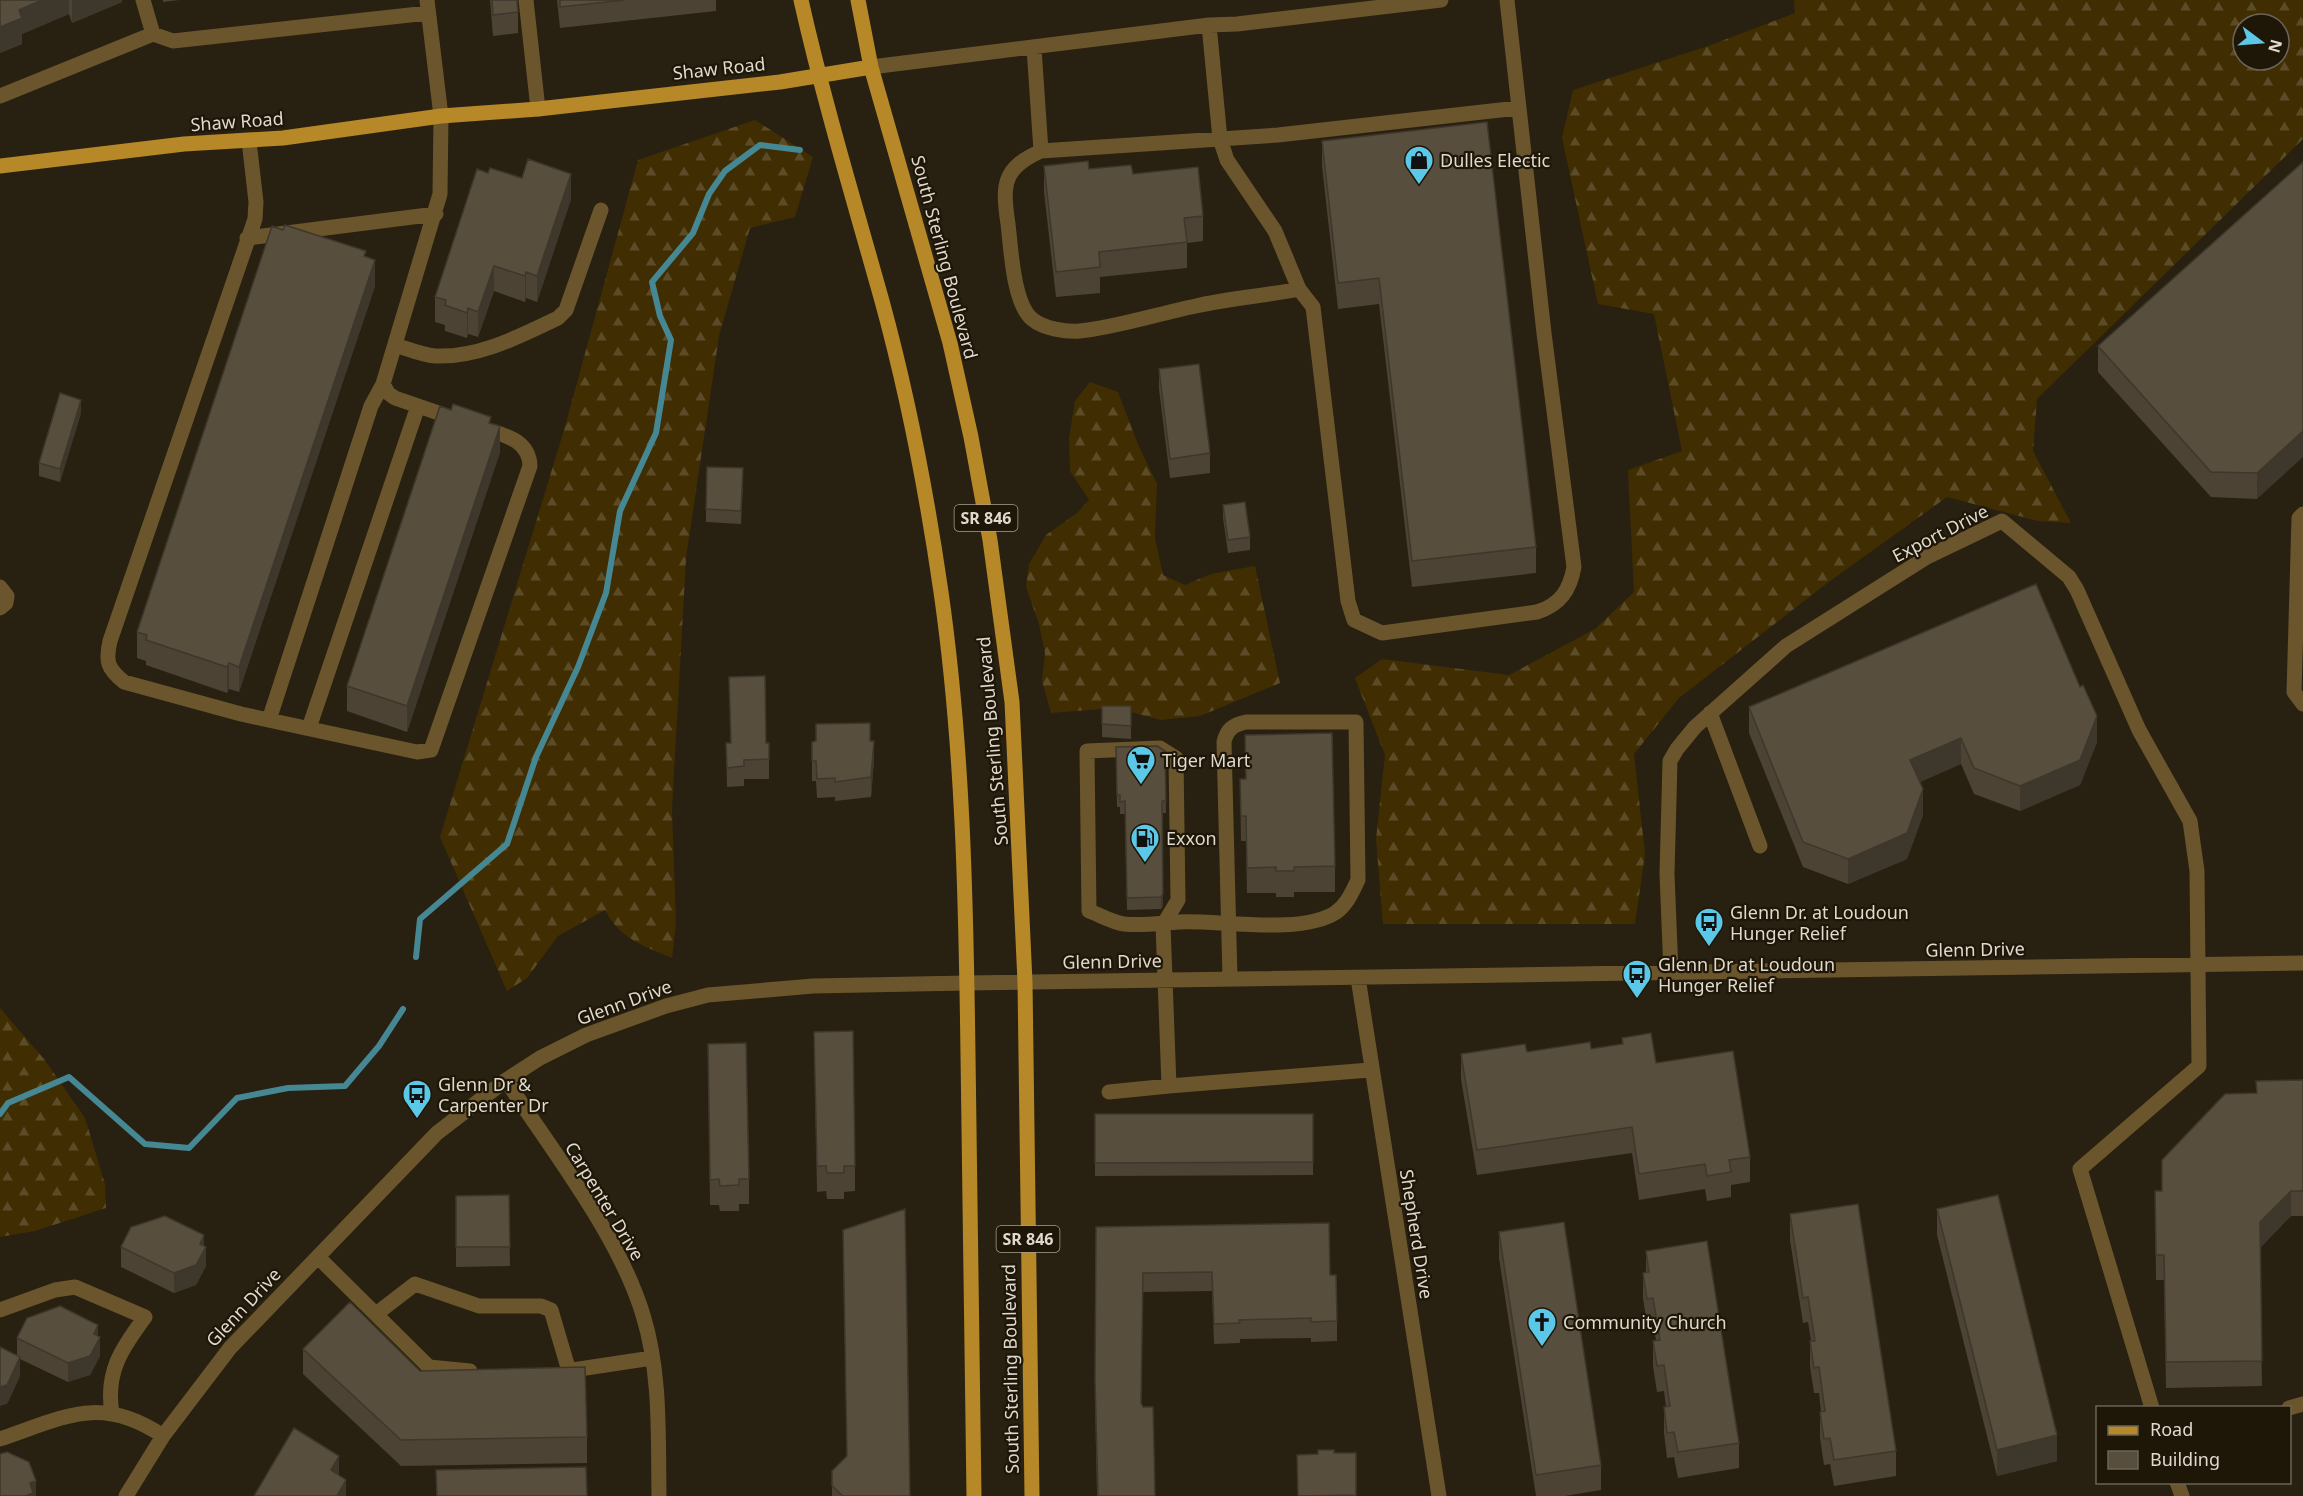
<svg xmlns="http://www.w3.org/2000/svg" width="2303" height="1496" font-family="'Noto Sans',sans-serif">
  <defs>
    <pattern id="forest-firs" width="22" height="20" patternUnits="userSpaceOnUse" patternTransform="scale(1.5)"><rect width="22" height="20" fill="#402d02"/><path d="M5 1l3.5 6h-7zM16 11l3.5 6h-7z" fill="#5b4b26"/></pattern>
  </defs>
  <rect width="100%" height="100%" fill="#282010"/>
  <!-- forest -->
  <path fill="url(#forest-firs)" fill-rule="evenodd" d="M1794,0H2303V139L2037,399L2033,451L2071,523L2038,521L1947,497L1826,584L1679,698L1634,754L1645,854L1635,924H1383L1376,839L1385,755L1355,678L1382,659L1509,675L1595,629L1634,592L1628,470L1682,451L1654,314L1598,304L1562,138L1573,90L1708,46L1795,13ZM2243,24H2279V60H2243Z
    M755,120L813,157L795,217L750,228L719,336L686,558L672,809L676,923L672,958C644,946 620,939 605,910L558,936L527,978L507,991L440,837L564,430L638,160Z
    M1090,382L1118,392L1137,442L1157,484L1155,538L1163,575L1185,585L1211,574L1255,566L1280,683L1200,716L1161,720L1115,708L1051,713L1042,681L1045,653L1039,624L1026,587L1029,564L1046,535L1077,513L1089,500L1070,471L1069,438L1075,401Z
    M0,1008L44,1059L85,1118L105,1184L106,1208L35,1231L0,1237Z"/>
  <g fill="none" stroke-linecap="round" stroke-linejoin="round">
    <!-- stream -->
    <path stroke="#458893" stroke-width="6" d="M416,957L420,919L507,844L536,757L578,667L606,593L620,511L656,433L671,340L660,316L652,282L693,233L709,194L725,171L760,145L800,150
      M0,1114L8,1103L69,1077L145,1144L189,1148L237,1098L288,1088L345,1086L379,1046L403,1009"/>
    <!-- minor -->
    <path stroke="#6b552c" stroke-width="15" d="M143,0L153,34
      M427,0L441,116L440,194L383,384L388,393L395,398L456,419
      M526,0L538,109
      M1209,25L1220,139L1227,160L1275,231L1299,289
      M1034,48L1041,151C1003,168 1002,184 1008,224C1011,248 1013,303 1032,319C1044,329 1066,332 1080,331C1114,328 1161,313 1196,306C1230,298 1265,296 1299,289L1313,307L1348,601L1354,620L1382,633L1537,612C1560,605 1570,590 1574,567L1544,333L1507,0
      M871,67L1209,25L1237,24L1441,0
      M0,96L153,34L173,41L428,13
      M249,141L256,202L255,219L110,641C105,662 108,669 124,682L241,714L417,752L431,750L530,466C529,439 503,435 482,428
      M1041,151L1278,135L1518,108
      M247,238L436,214
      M395,345C408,349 422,355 435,356C479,358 520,336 558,318L566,310L601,210
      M2303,514L2299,518L2294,692L2303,704
      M0,587L7,596L6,603L0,608
      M1710,713L1760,846
      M269,720L371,406L383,384
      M309,728L418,406
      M1671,972L1667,874L1670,761L1677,749L1695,727L1786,646L1927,557L2002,521L2069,577L2077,590L2139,730L2190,821L2197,871L2199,1066L2080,1169L2152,1408
      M1358,978L1439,1496
      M1230,979L1224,742C1227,729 1233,725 1246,722H1356L1358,880C1352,892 1347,905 1335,913C1300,935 1219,920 1179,922C1161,923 1143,926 1124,924C1112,922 1100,915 1089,911L1087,751L1160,748L1176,758L1178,900L1163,925L1169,1086L1370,1070
      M506,1080C552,1151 619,1235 643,1315C661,1373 658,1436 659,1496
      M1109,1092L1169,1086
      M318,1257L429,1367L470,1371
      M0,1310L55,1290L75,1287L145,1317C122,1348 105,1372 112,1413
      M376,1314L415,1284L479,1306H541L551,1310L569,1371
      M566,1371L652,1358
      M2289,1408L2303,1404
      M0,1439C65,1417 100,1394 163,1436
      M2177,1482L2182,1496
      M126,1496L163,1436L230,1348L437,1133L506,1080L540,1058L586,1035L666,1006L708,995L813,986L967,983L2303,963"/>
    <!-- major -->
    <path stroke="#b68827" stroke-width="15" d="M801,0C824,102 854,201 882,301C908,396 927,495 941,592C963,745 966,900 968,1055C970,1202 972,1349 974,1496
      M858,0L871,67L950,343L971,437L990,540L1012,702L1025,982L1032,1496
      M0,166L184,144L283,138L441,116L538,109L780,82L871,67"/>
  </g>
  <!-- wall -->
  <path fill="#4c4334" d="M0,0H122V2L72,23L69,14L22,34V44L0,53Z
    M163,0H179L163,2Z
    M490,0H517L518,12V33L493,36Z
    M557,0H716V11L560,28Z
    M1322,141L1536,547V573L1412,587L1379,304L1338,309L1322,166Z
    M2303,162L2257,499L2211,497L2098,372V346Z
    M1044,166L1089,169L1133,174L1203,216V241L1187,243V268L1100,277V293L1056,297L1044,192Z
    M571,199L537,302L526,298L525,302L494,291L478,337L468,334L467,338L445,331V325L435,322V297Z
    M366,257L375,286L239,692L229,689L227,693L146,665V661L137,658V632Z
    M1159,369L1210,453V473L1170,478L1159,389Z
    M451,410L491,423L500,452L407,732L347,711V686Z
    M81,413L60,482L39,476V463Z
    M743,481L741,524L706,522V509Z
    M1223,505L1250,537V550L1228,553L1223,518Z
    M729,677L766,743H769V779H744V786L727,787L726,743H731Z
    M1102,706H1131V739L1102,737Z
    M1749,707L2097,742L2080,785L2020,811L1974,794L1961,764L1920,782L1923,815L1907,859L1848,884L1803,867L1749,733Z
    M870,741L874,760L871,797L835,801V797L817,798L816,781H812V742Z
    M1116,747L1165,751L1166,813H1162L1163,906L1161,909L1127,910L1125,814H1120V807H1117Z
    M1240,779L1335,866V892H1294V897H1276V893H1247L1246,841H1241Z
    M814,1032L855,1166V1191L844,1192V1199H827L826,1191L817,1192Z
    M1622,1038L1656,1063L1750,1157V1182L1731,1185V1197L1707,1201L1705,1189L1639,1200L1632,1153L1477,1175L1461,1079V1054L1591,1049L1622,1044Z
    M708,1044L749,1179V1204H739V1211H720L719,1205H710Z
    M2303,1080V1216H2291L2260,1248L2262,1386L2166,1388L2164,1280H2156L2155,1191H2162L2256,1093Z
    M1095,1114H1313V1175L1095,1176Z
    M509,1195L510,1266L456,1267V1196Z
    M1937,1209L2057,1461L1997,1476L1937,1235Z
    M1790,1214L1896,1451V1476L1834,1486L1830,1464L1824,1465L1820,1438V1412H1821L1819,1393H1814L1810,1367V1341H1811L1808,1322L1803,1323L1790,1240Z
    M1096,1227L1330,1275L1337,1321V1341L1311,1342V1338L1240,1339V1343L1214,1344L1212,1291L1143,1292L1141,1404L1155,1496H1097L1095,1399Z
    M1499,1232L1601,1465V1490L1565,1496H1536L1499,1258Z
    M204,1246L206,1266L196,1285L174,1293L121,1267V1247Z
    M1646,1251L1739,1443V1468L1678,1478L1674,1457L1667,1458L1664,1433V1407H1666L1664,1391L1657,1392L1653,1366V1341L1656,1340L1653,1323L1647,1324L1643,1298V1273L1646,1272Z
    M17,1338L100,1356L90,1375L68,1382L20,1359V1376L7,1404L17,1355Z
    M303,1349L420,1371L587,1437V1463L401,1466L303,1374Z
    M1334,1453H1356V1496H1298L1297,1455Z
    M832,1471L910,1496H832Z"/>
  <!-- shaded-wall -->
  <path fill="#3e372b" d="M42,0H69V14L22,34V44L0,53V27L19,10Z
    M72,0H122V2L72,23Z
    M571,174V199L537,302V276Z
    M375,260V286L239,692V667Z
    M494,266V291L478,337V312Z
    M526,272V298L525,302V276Z
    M468,308V334L467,338V313Z
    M81,400V413L60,482V469Z
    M500,426V452L407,732V706Z
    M2303,431V457L2257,499V473Z
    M229,663V689L227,693V667Z
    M2097,716V742L2080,785L2020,811V786Z
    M1961,738V764L1910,786V760Z
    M874,741V760L871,797V777Z
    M1923,789V815L1907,859L1848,884V859Z
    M1163,894V906L1161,909V897Z
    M2291,1191V1216L2260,1248V1222Z
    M204,1235V1249L206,1247V1266L196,1285L174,1293V1273L200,1244Z
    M98,1325V1340L100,1337V1356L90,1375L68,1382V1363L94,1334Z
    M20,1357V1376L7,1404L0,1406V1387Z
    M2057,1435V1461L1997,1476V1450Z
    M339,1456V1481L331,1470Z
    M346,1480V1496H337Z
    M36,1481V1496H25L30,1483Z"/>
  <!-- building -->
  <path fill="#584e3d" stroke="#3e372b" stroke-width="1.5" d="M0,0H42L19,10L22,18L0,27Z
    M492,0H517L518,12L493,15Z
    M560,0H625L560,7Z
    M1487,122L1536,547L1412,561L1379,278L1338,283L1322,141Z
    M528,159L571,174L537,276L526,272L525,276L494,266L478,312L468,308L467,313L445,305L446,300L435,297L477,169L488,173L490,168L522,178Z
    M1088,161L1089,169L1131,165L1133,174L1198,167L1203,216L1184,218L1187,242L1099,252L1100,267L1056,272L1044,166Z
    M2303,162V431L2257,473L2211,472L2098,346Z
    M285,225L366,251L364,256L375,260L239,667L229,663L227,667L146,640L147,635L137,632L272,226L283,230Z
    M1199,364L1210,453L1170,459L1159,369Z
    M60,393L81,400L60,469L39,463Z
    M453,404L491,417L489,423L500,426L407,706L347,686L440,406L451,410Z
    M707,467L743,468L741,511L706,509Z
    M1245,502L1250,537L1228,540L1223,505Z
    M2036,584L2080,687L2083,685L2097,716L2080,760L2020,786L1974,768L1961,738L1910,760L1923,789L1907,833L1848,859L1803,842L1749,707Z
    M765,676L766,743H769V759L744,760V766L727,768L726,743H731L729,677Z
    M1102,706H1131V726L1102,724Z
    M870,723V741H874L871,777L835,782V778L817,779L816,761H812V742L816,741V724Z
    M1332,733L1335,866L1294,867V871H1276V867L1247,868L1246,816H1241L1240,779H1246L1245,735Z
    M1157,746L1165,751L1166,801H1162L1163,894L1161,897L1127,898L1125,801L1120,802V795H1117L1116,747Z
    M853,1031L855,1166H844V1173H827L826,1166H817L814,1032Z
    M1651,1033L1656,1063L1733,1051L1750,1157L1729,1160L1731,1172L1707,1176L1705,1164L1639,1174L1632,1127L1477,1150L1461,1054L1525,1044L1527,1052L1590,1042L1591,1049L1623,1044L1622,1038Z
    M746,1043L749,1179H739V1185L720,1186L719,1179L710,1180L708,1044Z
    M2303,1080V1191H2291L2260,1222L2262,1361L2166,1362L2164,1255H2156L2155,1191H2162V1160L2225,1094L2257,1093L2256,1081Z
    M1095,1114H1313V1162L1095,1163Z
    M509,1195L510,1247H456V1196Z
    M1998,1195L2057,1435L1997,1450L1937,1209Z
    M1858,1204L1896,1451L1834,1460L1830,1438L1824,1439L1820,1412L1825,1411L1819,1367L1814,1368L1810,1341H1815L1808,1297L1803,1298L1790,1214Z
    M905,1209L910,1496H843L832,1486V1471L847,1456L843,1230Z
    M165,1216L204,1235L200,1244L206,1247L196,1265L174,1273L121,1247L131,1227Z
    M1564,1222L1601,1465L1536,1475L1499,1232Z
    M1329,1223L1330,1275H1336L1337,1321L1311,1322V1318L1239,1320L1240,1323L1214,1324L1212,1272L1143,1273L1141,1403L1143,1407H1153L1155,1496H1098L1095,1380L1096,1227Z
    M1707,1241L1739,1443L1678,1452L1674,1432L1667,1433L1664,1407L1670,1406L1664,1365L1657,1366L1653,1341L1660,1340L1653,1298L1647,1299L1643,1273L1649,1272L1646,1251Z
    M350,1302L420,1371L585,1367L587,1437L401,1440L303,1349Z
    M60,1306L98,1325L94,1334L100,1337L90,1356L68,1363L17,1338L27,1318Z
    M0,1347L20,1357L7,1385L0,1387Z
    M294,1428L339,1456L331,1470L346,1480L337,1496H254Z
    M1318,1450H1334V1453H1356V1495L1298,1496L1297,1455L1318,1454Z
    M7,1452L29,1462L36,1481L30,1483L33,1493L25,1496H0V1454Z
    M586,1467L587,1496H437L436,1470Z"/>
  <!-- icons -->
  <defs>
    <g id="shop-pin" transform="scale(1.5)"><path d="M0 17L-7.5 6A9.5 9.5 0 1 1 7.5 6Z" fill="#5ac8e6" stroke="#1e1607"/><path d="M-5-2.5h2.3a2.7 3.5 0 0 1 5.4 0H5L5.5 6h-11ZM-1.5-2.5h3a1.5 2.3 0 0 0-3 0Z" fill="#111"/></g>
    <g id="supermarket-pin" transform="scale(1.5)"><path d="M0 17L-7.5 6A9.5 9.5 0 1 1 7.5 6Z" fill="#5ac8e6" stroke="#1e1607"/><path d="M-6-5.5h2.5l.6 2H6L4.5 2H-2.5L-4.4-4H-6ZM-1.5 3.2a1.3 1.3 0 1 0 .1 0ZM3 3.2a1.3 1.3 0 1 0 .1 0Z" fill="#111"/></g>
    <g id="fuel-pin" transform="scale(1.5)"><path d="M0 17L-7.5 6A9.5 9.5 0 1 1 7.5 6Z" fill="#5ac8e6" stroke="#1e1607"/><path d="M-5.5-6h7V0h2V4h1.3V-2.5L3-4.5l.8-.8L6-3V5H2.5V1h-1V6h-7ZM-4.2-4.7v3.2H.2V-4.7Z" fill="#111"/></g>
    <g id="bus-pin" transform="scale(1.5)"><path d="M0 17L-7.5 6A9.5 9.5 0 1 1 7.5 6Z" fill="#5ac8e6" stroke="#1e1607"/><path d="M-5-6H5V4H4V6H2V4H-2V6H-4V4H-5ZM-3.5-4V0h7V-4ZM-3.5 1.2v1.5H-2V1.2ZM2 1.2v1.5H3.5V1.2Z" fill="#111"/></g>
    <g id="church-pin" transform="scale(1.5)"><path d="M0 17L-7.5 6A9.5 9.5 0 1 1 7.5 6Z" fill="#5ac8e6" stroke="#1e1607"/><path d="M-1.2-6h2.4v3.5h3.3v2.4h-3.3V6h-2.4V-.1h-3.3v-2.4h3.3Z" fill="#111"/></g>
  </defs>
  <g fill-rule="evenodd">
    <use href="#shop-pin" x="1419" y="160"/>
    <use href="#supermarket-pin" x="1141" y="760"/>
    <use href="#fuel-pin" x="1145" y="838"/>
    <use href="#bus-pin" x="1709" y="922"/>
    <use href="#bus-pin" x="1637" y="974"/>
    <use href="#bus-pin" x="417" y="1094"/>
    <use href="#church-pin" x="1542" y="1322"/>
  </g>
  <g text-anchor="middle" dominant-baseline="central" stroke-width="4.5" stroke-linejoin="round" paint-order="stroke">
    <!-- shield labels -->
    <g fill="#1e1607" stroke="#a59e93" stroke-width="1.5">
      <rect x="954.5" y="505" width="63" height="26" rx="4.5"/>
      <rect x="996.5" y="1226" width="63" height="26" rx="4.5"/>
    </g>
    <g font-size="16" font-weight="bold" fill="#dfd9cf">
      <text x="986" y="518">SR 846</text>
      <text x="1028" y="1239">SR 846</text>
    </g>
    <!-- street labels -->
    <g font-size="18" fill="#dfd9cf" stroke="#1e1607">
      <text transform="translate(719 68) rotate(-6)">Shaw Road</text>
      <text transform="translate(237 121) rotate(-4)">Shaw Road</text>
      <text transform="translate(945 257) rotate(75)">South Sterling Boulevard</text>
      <text transform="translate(1940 533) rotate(-27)">Export Drive</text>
      <text transform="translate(992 741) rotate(-95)">South Sterling Boulevard</text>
      <text transform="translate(1975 949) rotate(-1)">Glenn Drive</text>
      <text transform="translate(1112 961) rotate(-1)">Glenn Drive</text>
      <text transform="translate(624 1002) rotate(-20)">Glenn Drive</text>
      <text transform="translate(605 1201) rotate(59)">Carpenter Drive</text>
      <text transform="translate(1417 1234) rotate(81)">Shepherd Drive</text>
      <text transform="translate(243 1307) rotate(-47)">Glenn Drive</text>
      <text transform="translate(1010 1369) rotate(-91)">South Sterling Boulevard</text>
    </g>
    <!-- poi labels -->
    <g font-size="18" fill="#dfd9cf" stroke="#1e1607" text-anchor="start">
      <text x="1440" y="160">Dulles Electic</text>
      <text x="1162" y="760">Tiger Mart</text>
      <text x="1166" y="838">Exxon</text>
      <text x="1730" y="912">Glenn Dr. at Loudoun<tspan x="1730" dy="21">Hunger Relief</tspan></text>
      <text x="1658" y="964">Glenn Dr at Loudoun<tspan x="1658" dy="21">Hunger Relief</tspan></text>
      <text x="438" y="1084">Glenn Dr &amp;<tspan x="438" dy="21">Carpenter Dr</tspan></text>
      <text x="1563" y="1322">Community Church</text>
    </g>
  </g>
  <!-- legend -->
  <rect x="2096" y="1406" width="195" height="78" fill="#1e1607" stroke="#6b6457" stroke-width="1.5"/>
  <rect x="2108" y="1426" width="30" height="9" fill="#b68827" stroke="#6b6457" stroke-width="1.5"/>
  <text x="2150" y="1436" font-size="18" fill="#dfd9cf">Road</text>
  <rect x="2108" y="1451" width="30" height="18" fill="#584e3d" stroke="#6b6457" stroke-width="1.5"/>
  <text x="2150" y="1466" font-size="18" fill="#dfd9cf">Building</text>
  <!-- north arrow -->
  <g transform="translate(2261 42) rotate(106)"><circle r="28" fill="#1e1607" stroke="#6b6457" stroke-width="1.5"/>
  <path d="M0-4.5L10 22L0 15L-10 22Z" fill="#5ac8e6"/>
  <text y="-9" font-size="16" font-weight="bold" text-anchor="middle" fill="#dfd9cf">N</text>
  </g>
</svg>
